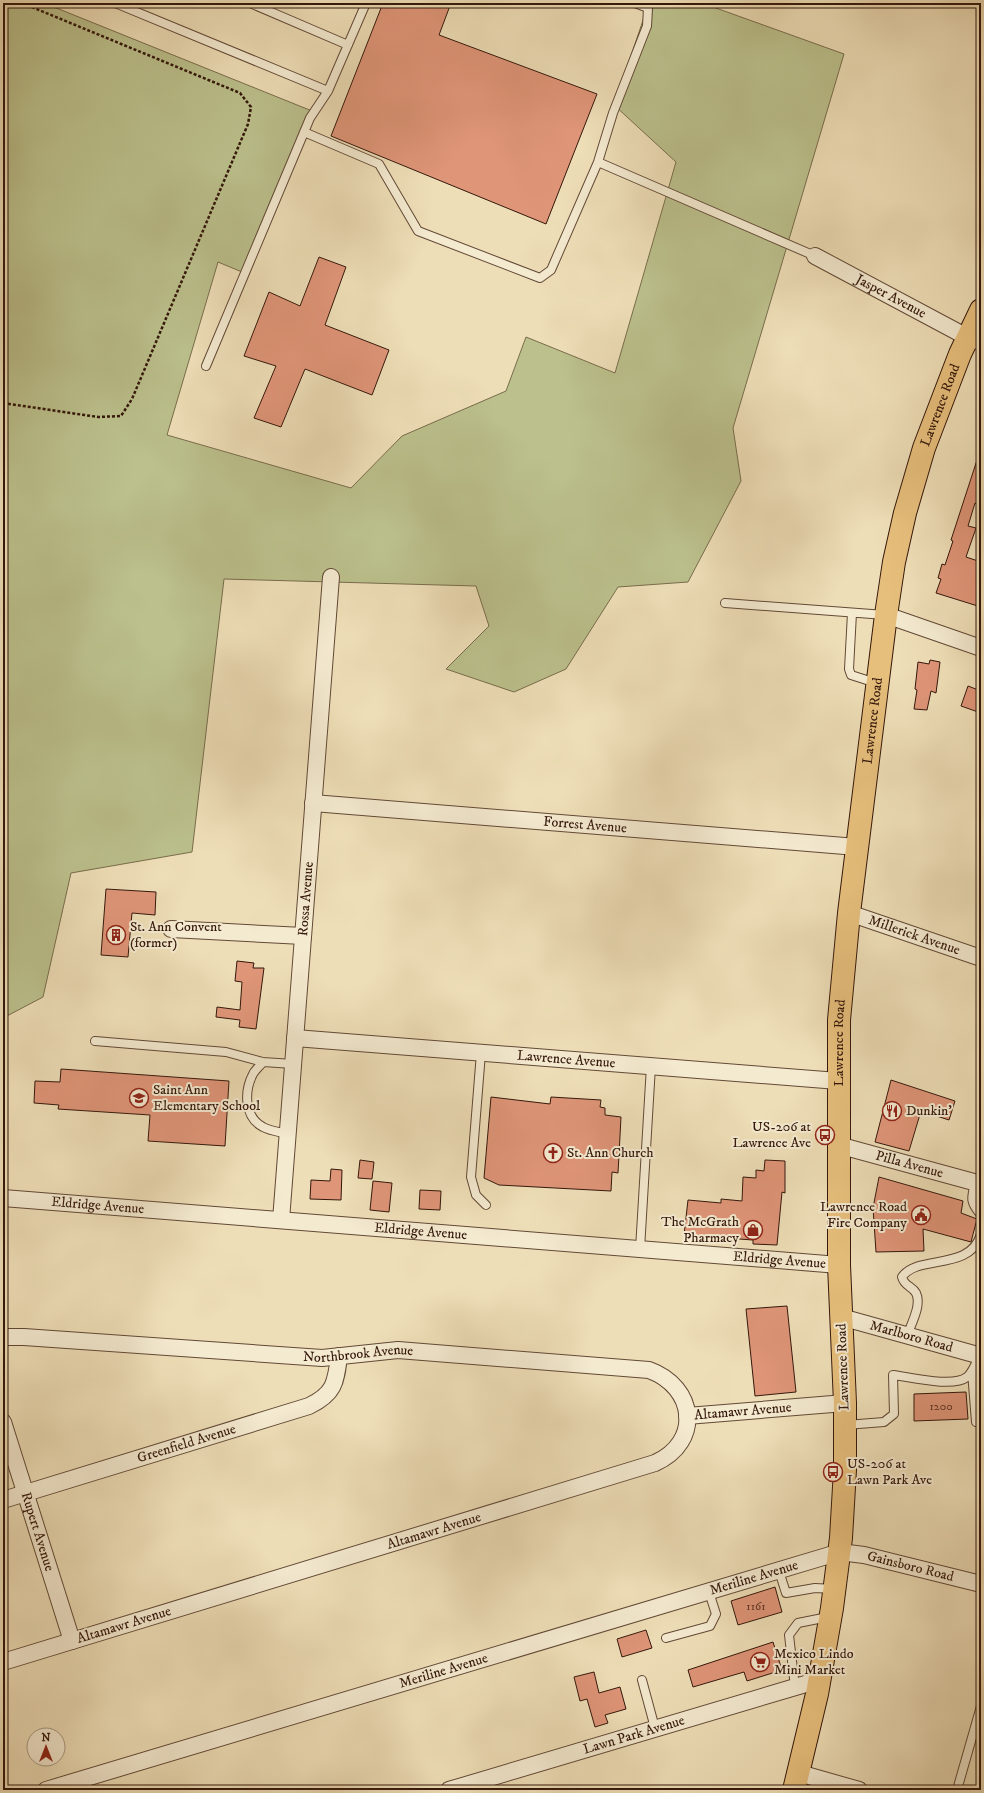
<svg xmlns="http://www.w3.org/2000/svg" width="984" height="1793" font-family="'IM FELL DW Pica',serif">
  <rect width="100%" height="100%" fill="#eedeb7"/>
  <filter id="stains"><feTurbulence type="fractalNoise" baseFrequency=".005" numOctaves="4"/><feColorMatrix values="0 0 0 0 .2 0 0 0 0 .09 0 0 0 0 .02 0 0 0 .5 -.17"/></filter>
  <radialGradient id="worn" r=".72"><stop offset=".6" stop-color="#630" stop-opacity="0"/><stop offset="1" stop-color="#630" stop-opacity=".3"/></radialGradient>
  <!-- green -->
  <path fill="#bbc08c" stroke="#786c4c" d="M3,3H44L312,111L242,272L218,262L167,435L351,488L402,436L506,391L526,337L615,373L676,162L614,105L649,3H702L844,54L733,428L741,481L688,582L618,587L566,669L514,692L446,669L489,626L476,586L224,579L192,852L71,873L43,997L3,1018Z"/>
  <!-- building -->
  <path fill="#df9578" stroke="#34170b" d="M383,3H451L439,35L597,94L546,224L331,136Z
    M319,257L346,267L325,325L389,350L372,395L305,369L281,427L254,418L276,366L244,356L269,292L300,306Z
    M978,457L981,458V505L975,503L968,526L976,528L966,557L981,562V607L936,593L941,579L938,578L942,564L945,565L953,541L951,540Z
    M930,660L940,662L936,693L931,691L927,710L914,709L917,690L915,689L918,662L929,664Z
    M968,686L981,691V713L961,706Z
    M106,889L156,892L155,915L132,913L128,957L101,955Z
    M237,961L254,963L253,968H264L256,1029L239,1027L240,1020L216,1017L217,1007L240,1010L242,982L235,981Z
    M61,1069L229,1081L225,1146L148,1141L150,1115L58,1109L59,1105L34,1103L35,1081L60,1082Z
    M891,1080L955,1101L949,1120L921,1111L909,1151L875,1142Z
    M491,1097L550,1104L551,1097L601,1100L600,1107L605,1108V1115L621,1117L618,1173L612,1172L611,1191L499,1185L484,1178Z
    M360,1160L374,1162L372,1179L358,1178Z
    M765,1160L785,1161V1193L782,1192L777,1245L753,1244V1240L684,1235L688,1200L721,1203V1199L742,1201L743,1177L756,1178V1170L764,1171Z
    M331,1169L342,1170L341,1200L310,1199L311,1180L330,1181Z
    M879,1177L963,1201L961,1213L977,1219L971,1242L923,1229L924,1251L876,1252L873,1208Z
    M373,1181L392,1183L389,1212L370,1210Z
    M420,1190L441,1191L440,1210L419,1209Z
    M787,1306L796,1392L755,1396L746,1309Z
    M966,1392L968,1419L914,1421V1394Z
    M775,1587L782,1612L738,1625L731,1601Z
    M646,1630L652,1648L622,1657L617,1639Z
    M773,1642L782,1670L747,1681L744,1672L693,1687L688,1670Z
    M594,1672L599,1693L620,1687L626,1709L605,1715L608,1723L595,1727L587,1699L580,1701L574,1677Z"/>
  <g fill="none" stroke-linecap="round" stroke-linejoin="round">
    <!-- service casing -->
    <g stroke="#624936" stroke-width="10">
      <path id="service" d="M115,3L328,91L366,3
        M250,3L348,45
        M304,132L379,164L418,231L540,278L551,270L598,162L613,113L647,26L648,8L635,3
        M598,162L815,256
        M206,366L310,118L328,91
        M725,603L885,615
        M852,613L849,669L851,675L876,683
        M95,1041L226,1052L263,1062L293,1064
        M481,1053L471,1177L476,1195L486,1205
        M263,1062C260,1066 255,1070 253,1074C244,1091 244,1117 263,1127C270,1131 280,1132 288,1134
        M975,1183C971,1199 970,1202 981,1215
        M640,1249L651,1066
        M907,1336C911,1324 922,1305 916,1293C912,1286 904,1286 902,1277C917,1254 970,1272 981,1234
        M972,1372L976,1422
        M846,1425L884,1422L894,1414L893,1375C910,1377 953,1388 967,1377C973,1372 976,1363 979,1356
        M779,1571L786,1593L815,1588L834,1589
        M666,1638L710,1626L716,1614L709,1592
        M642,1680L655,1728
        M795,1687L789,1635L798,1623L828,1617
        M957,1790L981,1706"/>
    </g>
    <!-- minor casing -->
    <g stroke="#624936" stroke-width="18">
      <g id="minor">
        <path id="s1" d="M815,256L967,337L981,342"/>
        <path d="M886,615L981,648"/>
        <path id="s2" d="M313,803L857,847"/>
        <path id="s3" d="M849,913L981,958"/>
        <path d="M171,929L303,936"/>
        <path id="s4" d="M295,1038L838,1081"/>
        <path id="s5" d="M838,1145L981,1184"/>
        <path id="s6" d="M3,1198L839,1265"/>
        <path id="s7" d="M281,1220L331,577"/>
        <path id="s8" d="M841,1317L981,1356"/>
        <path id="s9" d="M3,1337H24L322,1358L398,1350L649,1370C696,1387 702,1442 655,1463L3,1662"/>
        <path id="s10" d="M687,1416L845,1403"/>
        <path id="s11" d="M3,1422L72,1641"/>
        <path id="s12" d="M3,1500L309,1406C334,1394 336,1383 339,1356"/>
        <path d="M799,1773L859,1790"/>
        <path id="s13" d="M46,1790L840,1552L864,1555L981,1584"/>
        <path id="s14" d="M449,1790L819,1680"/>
      </g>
    </g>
    <!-- primary casing -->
    <g stroke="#34170b" stroke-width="24">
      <g id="primary">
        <path id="s15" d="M794,1790L817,1694L832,1608L841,1538L845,1470V1403L839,1265V1020L849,913L886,615L894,562L905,513L924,448L960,354L981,310"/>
      </g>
    </g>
    <!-- path -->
    <path stroke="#34170b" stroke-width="2.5" stroke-dasharray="3 2" stroke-linecap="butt" d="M3,403L98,417L121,416L132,399L248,124L251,107L240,93L22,3"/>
    <!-- service -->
    <use href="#service" stroke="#f4ead0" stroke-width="8"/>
    <!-- minor -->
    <use href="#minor" stroke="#f4ead0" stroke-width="16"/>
    <!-- primary -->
    <use href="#primary" stroke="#e7bf7c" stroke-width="22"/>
  </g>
  <!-- icons -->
  <defs>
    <g id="building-ring" transform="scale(1)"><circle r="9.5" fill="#f4ead0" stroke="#8f2418" stroke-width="1.5"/><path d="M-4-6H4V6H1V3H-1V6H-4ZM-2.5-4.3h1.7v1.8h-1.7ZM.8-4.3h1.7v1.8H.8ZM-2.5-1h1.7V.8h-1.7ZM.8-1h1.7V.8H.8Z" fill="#8f2418"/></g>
    <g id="school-ring" transform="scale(1)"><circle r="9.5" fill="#f4ead0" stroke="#8f2418" stroke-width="1.5"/><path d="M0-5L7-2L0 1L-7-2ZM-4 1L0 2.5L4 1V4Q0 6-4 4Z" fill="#8f2418"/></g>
    <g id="restaurant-ring" transform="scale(1)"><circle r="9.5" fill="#f4ead0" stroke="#8f2418" stroke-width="1.5"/><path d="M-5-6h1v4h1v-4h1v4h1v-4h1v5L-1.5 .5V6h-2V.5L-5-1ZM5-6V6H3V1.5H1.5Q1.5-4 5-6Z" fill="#8f2418"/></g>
    <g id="bus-ring" transform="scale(1)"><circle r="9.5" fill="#f4ead0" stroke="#8f2418" stroke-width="1.5"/><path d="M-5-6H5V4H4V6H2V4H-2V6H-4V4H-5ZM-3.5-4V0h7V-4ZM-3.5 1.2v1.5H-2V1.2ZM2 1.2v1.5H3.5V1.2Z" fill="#8f2418"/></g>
    <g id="church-ring" transform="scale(1)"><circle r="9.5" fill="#f4ead0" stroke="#8f2418" stroke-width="1.5"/><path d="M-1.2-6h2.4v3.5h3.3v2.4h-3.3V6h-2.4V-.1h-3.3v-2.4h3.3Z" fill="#8f2418"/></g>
    <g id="civic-ring" transform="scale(1)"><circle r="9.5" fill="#f4ead0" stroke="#8f2418" stroke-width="1.5"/><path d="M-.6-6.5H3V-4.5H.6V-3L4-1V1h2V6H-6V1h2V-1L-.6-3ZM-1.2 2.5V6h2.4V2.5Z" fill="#8f2418"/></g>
    <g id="shop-ring" transform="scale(1)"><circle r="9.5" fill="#f4ead0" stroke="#8f2418" stroke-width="1.5"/><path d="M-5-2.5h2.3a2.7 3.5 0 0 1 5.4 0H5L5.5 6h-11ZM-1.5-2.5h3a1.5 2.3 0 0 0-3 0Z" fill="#8f2418"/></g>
    <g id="supermarket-ring" transform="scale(1)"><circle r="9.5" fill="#f4ead0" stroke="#8f2418" stroke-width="1.5"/><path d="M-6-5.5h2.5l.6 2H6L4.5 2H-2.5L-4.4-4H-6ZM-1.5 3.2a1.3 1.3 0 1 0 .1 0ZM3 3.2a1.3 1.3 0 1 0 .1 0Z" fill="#8f2418"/></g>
  </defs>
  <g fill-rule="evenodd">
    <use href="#building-ring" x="116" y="935"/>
    <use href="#school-ring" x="139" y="1098"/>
    <use href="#restaurant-ring" x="892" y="1111"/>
    <use href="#bus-ring" x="825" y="1135"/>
    <use href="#church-ring" x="553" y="1153"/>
    <use href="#civic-ring" x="921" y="1215"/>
    <use href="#shop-ring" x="753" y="1230"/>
    <use href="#bus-ring" x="833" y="1472"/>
    <use href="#supermarket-ring" x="760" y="1662"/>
  </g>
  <g text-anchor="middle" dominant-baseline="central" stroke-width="4" stroke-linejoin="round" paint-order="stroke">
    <!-- number labels -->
    <g font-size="12" fill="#5f3626">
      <text x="941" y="1406">1200</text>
      <text x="756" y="1606">1161</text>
    </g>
    <!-- street labels -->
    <g font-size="14" fill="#34170b" stroke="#f4ead0">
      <text stroke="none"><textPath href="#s1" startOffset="86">Jasper Avenue</textPath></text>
      <text stroke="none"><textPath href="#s15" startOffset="1400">Lawrence Road</textPath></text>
      <text stroke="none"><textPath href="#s15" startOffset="1076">Lawrence Road</textPath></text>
      <text stroke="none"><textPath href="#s2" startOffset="273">Forrest Avenue</textPath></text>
      <text stroke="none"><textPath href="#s7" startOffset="322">Rossa Avenue</textPath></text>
      <text stroke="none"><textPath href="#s3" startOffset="69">Millerick Avenue</textPath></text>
      <text stroke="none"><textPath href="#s15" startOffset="752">Lawrence Road</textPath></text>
      <text stroke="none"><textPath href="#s4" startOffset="272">Lawrence Avenue</textPath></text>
      <text stroke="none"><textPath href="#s5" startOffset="74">Pilla Avenue</textPath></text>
      <text stroke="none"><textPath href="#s6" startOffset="95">Eldridge Avenue</textPath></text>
      <text stroke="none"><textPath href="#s6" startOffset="419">Eldridge Avenue</textPath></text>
      <text stroke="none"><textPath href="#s6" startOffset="779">Eldridge Avenue</textPath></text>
      <text stroke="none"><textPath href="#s8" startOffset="73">Marlboro Road</textPath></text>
      <text stroke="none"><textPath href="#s9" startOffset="356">Northbrook Avenue</textPath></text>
      <text transform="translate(843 1367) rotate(-92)">Lawrence Road</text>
      <text stroke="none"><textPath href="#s10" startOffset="56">Altamawr Avenue</textPath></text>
      <text stroke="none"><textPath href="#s12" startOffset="192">Greenfield Avenue</textPath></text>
      <text transform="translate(434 1531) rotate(-17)">Altamawr Avenue</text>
      <text stroke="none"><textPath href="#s11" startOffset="115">Rupert Avenue</textPath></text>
      <text stroke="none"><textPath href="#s13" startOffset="901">Gainsboro Road</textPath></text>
      <text stroke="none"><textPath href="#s13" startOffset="739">Meriline Avenue</textPath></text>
      <text transform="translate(124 1625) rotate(-17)">Altamawr Avenue</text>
      <text stroke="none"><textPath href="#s13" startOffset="415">Meriline Avenue</textPath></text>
      <text stroke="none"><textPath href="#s14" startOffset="193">Lawn Park Avenue</textPath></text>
    </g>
    <!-- poi labels -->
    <g font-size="14" fill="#34170b" stroke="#f4ead0" text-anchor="start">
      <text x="130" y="927">St. Ann Convent<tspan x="130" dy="16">(former)</tspan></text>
      <text x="153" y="1090">Saint Ann<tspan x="153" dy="16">Elementary School</tspan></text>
      <text x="906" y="1111">Dunkin'</text>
      <text x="811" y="1127" text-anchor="end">US-206 at<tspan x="811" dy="16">Lawrence Ave</tspan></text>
      <text x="567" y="1153">St. Ann Church</text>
      <text x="907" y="1207" text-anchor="end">Lawrence Road<tspan x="907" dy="16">Fire Company</tspan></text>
      <text x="739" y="1222" text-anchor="end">The McGrath<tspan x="739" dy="16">Pharmacy</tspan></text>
      <text x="847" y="1464">US-206 at<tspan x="847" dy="16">Lawn Park Ave</tspan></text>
      <text x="774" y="1654">Mexico Lindo<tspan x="774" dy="16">Mini Market</tspan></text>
    </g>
  </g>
  <!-- margin -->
  <rect width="984" height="1793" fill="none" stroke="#eedeb7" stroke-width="16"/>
  <rect x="4" y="4" width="976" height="1785" fill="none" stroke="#34170b" stroke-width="2"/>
  <rect x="8" y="8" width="968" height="1777" fill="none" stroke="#34170b"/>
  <!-- north arrow -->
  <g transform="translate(46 1747)"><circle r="19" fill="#f4ead0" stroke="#a79681"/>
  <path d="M0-3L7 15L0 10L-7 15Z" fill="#8f2418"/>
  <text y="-6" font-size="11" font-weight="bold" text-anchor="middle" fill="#34170b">N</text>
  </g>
  <rect width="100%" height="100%" filter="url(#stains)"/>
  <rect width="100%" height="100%" fill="url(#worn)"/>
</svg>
